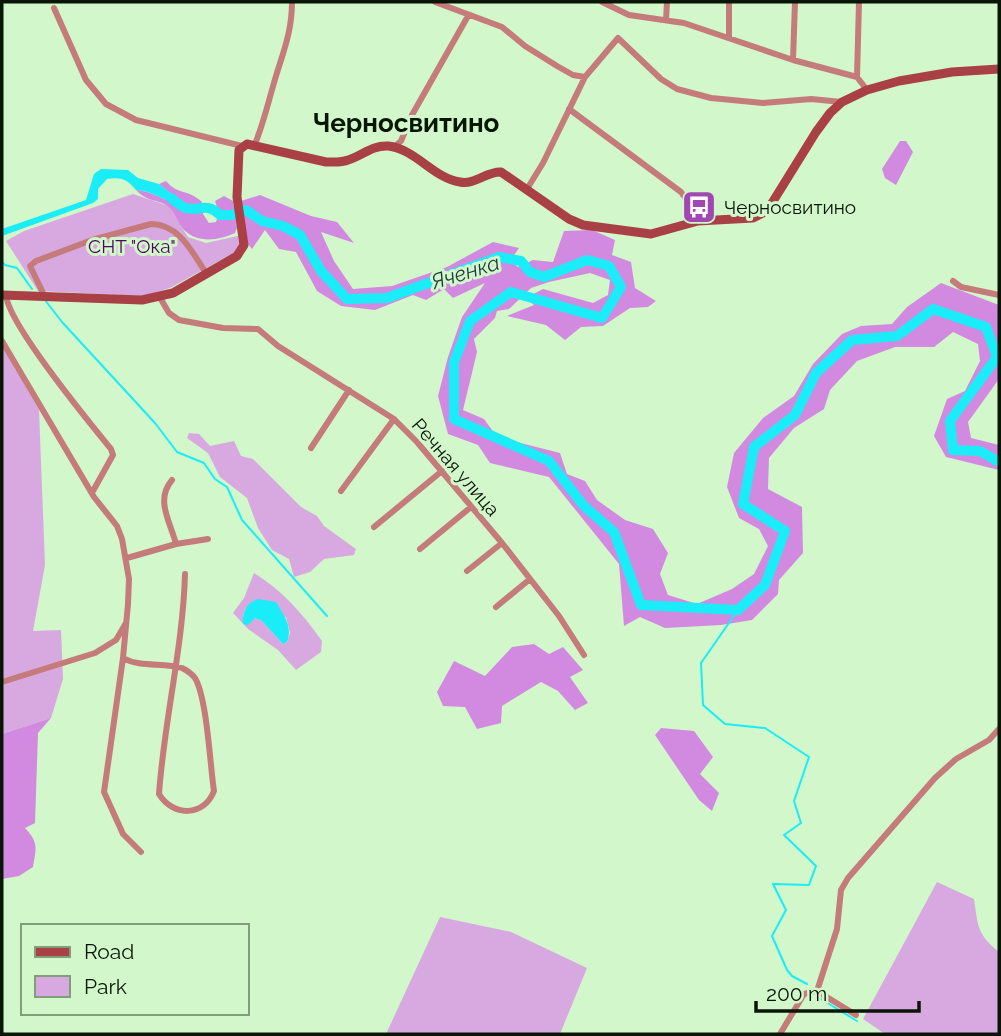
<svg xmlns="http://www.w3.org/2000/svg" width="1001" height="1036" font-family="Raleway,sans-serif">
  <rect width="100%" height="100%" fill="#d1f7ca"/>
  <!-- green -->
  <path fill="#d8a9e1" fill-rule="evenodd" d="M133,194L178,209L180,225L188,237L206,243L242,235L239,250L170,288L144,296L38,291L6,241L24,231Z
    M2,346L39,410L45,565L33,631L61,630L63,679L51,718L2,734Z
    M189,433L199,434L210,446L234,441L241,456L253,459L301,507L317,516L324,526L356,549L354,555L324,559L310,572L294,577L289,559L272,550L258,528L247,498L220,477L208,453L187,438Z
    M254,573C283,591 302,613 322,641L321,652L296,670L278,650L248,629L233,613L244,598ZM246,608L286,617L290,633L287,642L283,644L262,621L255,618L243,623V616Z
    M937,882L974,899C978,926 977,934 999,952V1034H885L863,1019Z
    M440,917L511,932L587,968L560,1034H386Z"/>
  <!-- forest -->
  <path fill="#d28ae1" d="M900,141H906L913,152L896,185L885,178L882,169Z
    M166,181C179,196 187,188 202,202L203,214L209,223L216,222L219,213L215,201L224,196L233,201L237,228L235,233C220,240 198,244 184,230C178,224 176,213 169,207C157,198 150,204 136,190C156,191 171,206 185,205L159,184Z
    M260,195L311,216L337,222L354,243L321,232L334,261L353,289L392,286L447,267L493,242L519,248L510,261L518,267L533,260L553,262L564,231L592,230L615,240L612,255L631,262L635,288L656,301L648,307L630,308L603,326L581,327L565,340L546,325L507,316L534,305L526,298L543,289L593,303L608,295L610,280L590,273L549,282L531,288L509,309L497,311L495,318L474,339L477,352L463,410L484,419L497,437L560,453L567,474L585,481L597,500L625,520L653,529L668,553L660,574L668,595L697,604L732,589L754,574L768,546L759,529L739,518L727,487L734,453L763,418L794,396L813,364L842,334L861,326L892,324L907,307L941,283L999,305V379L968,422L971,438L999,445V470L946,457L934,436L947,399L965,391L980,361L978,344L953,332L934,347H895L857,361L830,390L824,409L794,428L769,458L768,489L802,507L803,553L779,580L778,594L752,620L721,625L665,628L640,617L624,626L619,564L549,477L490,463L478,445L448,434L438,396L448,357L462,317L485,283L453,298L444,289L426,300L413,295L375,310L341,306L317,291L296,252L279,249L265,230L252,249L248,244L241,201Z
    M534,644L549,654L563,647L583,670L570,677L588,703L575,710L558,691L541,682L502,706L501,723L477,729L465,707L443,706L437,692L454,661L485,676L512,647Z
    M51,718L38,733L35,823L25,828C39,843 36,848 33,867L19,876L2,879V734Z
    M661,728L694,731L713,757L700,774L719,793L712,811L699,800L655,735Z"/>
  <!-- water -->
  <path fill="#1aedf7" d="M101,169L128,170L138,178L159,184L186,205C169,206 157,191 136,190C127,179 121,177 107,179L98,189V199L93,203L2,236V229L86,200L94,174Z
    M258,599L276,602C284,615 293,627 287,642L283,644L262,621L255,618L248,625L243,624C242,612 247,602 258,599Z"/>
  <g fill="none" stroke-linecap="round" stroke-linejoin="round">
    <!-- stream -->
    <path stroke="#1aedf7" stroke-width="2" d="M2,262L5,265L17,268L32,289
      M45,300L62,322L155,423L177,452L204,463L215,479L227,487L242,520L327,616
      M738,610L701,663L703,705L725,724L765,728L809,757L794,801L801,823L784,835L816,866L809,885L773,884L786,910L772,936L787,970L792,976L807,984
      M816,996L857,1021"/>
    <!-- river -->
    <path stroke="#1aedf7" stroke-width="10" d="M171,198C175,201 182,207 186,208C200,212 206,201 220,215H232L246,210L262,221L283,226L300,235L321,271L347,299L387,298L499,257L521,261L530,272L544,277L587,260L609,266L621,287L602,318L511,292L470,321L454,362V419L549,461L584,506L614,532L641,605L738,610L765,585L785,531L743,504L754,447L795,415L816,373L852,340L897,336L933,309L986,327L997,357L950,421L953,450L980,451L999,462"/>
    <!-- street -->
    <path stroke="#c47b7a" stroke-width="6" d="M435,2L502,27L525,46L557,66L573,75L585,77L618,38L661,79L677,89L711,98L763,103L811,99L842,102
      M602,2L629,15L684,23L793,60L857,77L867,90
      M729,2V38
      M54,8L86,80L106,104L136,120L242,146
      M666,20L667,2
      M793,60L795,2
      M857,77L859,2
      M569,109L681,192L694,210V222
      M255,144C264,122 269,99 276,76C284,50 292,30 292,2
      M394,147L401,141L412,115L468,16
      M527,189L543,163L585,77
      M953,281L961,287L999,295
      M6,295C8,324 89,422 111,449L113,455L93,491
      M159,296L169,313L179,320L223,328L258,329L278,346L394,419L417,442L502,543L559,616L584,655
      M45,297L30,266L36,261L92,240L151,224C179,224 192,252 206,273
      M2,341L94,497L117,526L122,539L129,579L128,604L123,658L104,792L123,834L141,852
      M311,448L349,390
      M172,480C155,500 170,521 176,544
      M341,491L394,419
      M374,527L442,471
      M420,549L471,507
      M127,558L176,544L208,539
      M467,571L502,543
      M496,607L530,579
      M123,658C141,668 163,662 182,668C186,670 192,674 195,678C207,698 210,765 214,791C204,817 173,817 159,794C164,721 183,647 185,574
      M2,682L95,653L116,640L126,623
      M817,991L837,929L841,890L848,878L935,778L956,759L989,740L999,729
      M780,1034L804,994L817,991L856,1015"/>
    <!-- secondary -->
    <path stroke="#a94045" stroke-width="9" d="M2,295L142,300L173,293L237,256L244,245L237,197L239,150L247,144L326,162C333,162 341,163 348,160C362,156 372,145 388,146C416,149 433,178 460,182C475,185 487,171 501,172L569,219L583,225L651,234L698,221L753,218L763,213L772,203L816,132L830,113L842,102L867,90L899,81L952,72L999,69"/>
  </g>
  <!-- icons -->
  <defs>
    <g id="bus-square" transform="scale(1.75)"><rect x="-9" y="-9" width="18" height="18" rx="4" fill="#a047b2" stroke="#d1f7ca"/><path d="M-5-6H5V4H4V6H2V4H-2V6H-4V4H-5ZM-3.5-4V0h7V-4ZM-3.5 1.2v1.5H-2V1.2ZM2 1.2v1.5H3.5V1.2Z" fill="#fff"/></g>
  </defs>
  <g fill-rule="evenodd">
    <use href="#bus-square" x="699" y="207"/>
  </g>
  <g text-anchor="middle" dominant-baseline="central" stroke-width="6" stroke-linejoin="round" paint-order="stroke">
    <!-- poi labels -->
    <g font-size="19" fill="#091607" stroke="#d1f7ca" text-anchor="start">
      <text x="724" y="207">Черносвитино</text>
    </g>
    <!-- park labels -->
    <g font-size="19" fill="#4c0659" stroke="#d1f7ca">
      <text x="132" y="246">СНТ "Ока"</text>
    </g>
    <!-- street labels -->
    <g font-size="19" fill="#091607" stroke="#d1f7ca">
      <text transform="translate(456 467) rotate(49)">Речная улица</text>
    </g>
    <!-- water labels -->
    <g font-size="21" font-style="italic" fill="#1e3b3d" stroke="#d1f7ca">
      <text transform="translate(465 272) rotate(-17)">Яченка</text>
    </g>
    <!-- district labels -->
    <g font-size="26" font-weight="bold" fill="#091607" stroke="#d1f7ca">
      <text x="406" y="123">Черносвитино</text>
    </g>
  </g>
  <!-- border -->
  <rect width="1001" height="1036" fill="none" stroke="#091607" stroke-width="7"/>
  <!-- legend -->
  <rect x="21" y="924" width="228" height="91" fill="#d1f7ca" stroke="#819d7c" stroke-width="2"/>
  <rect x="35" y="947" width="35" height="10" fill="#a94045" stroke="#819d7c" stroke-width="2"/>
  <text x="84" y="959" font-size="21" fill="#091607">Road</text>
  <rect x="35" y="976" width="35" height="21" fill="#d8a9e1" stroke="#819d7c" stroke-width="2"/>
  <text x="84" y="994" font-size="21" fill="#091607">Park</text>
  <!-- scale -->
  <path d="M756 1001v10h163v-10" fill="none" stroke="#091607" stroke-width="3.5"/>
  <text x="766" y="1001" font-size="21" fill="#091607" stroke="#d1f7ca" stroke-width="5" paint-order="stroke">200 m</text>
</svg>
